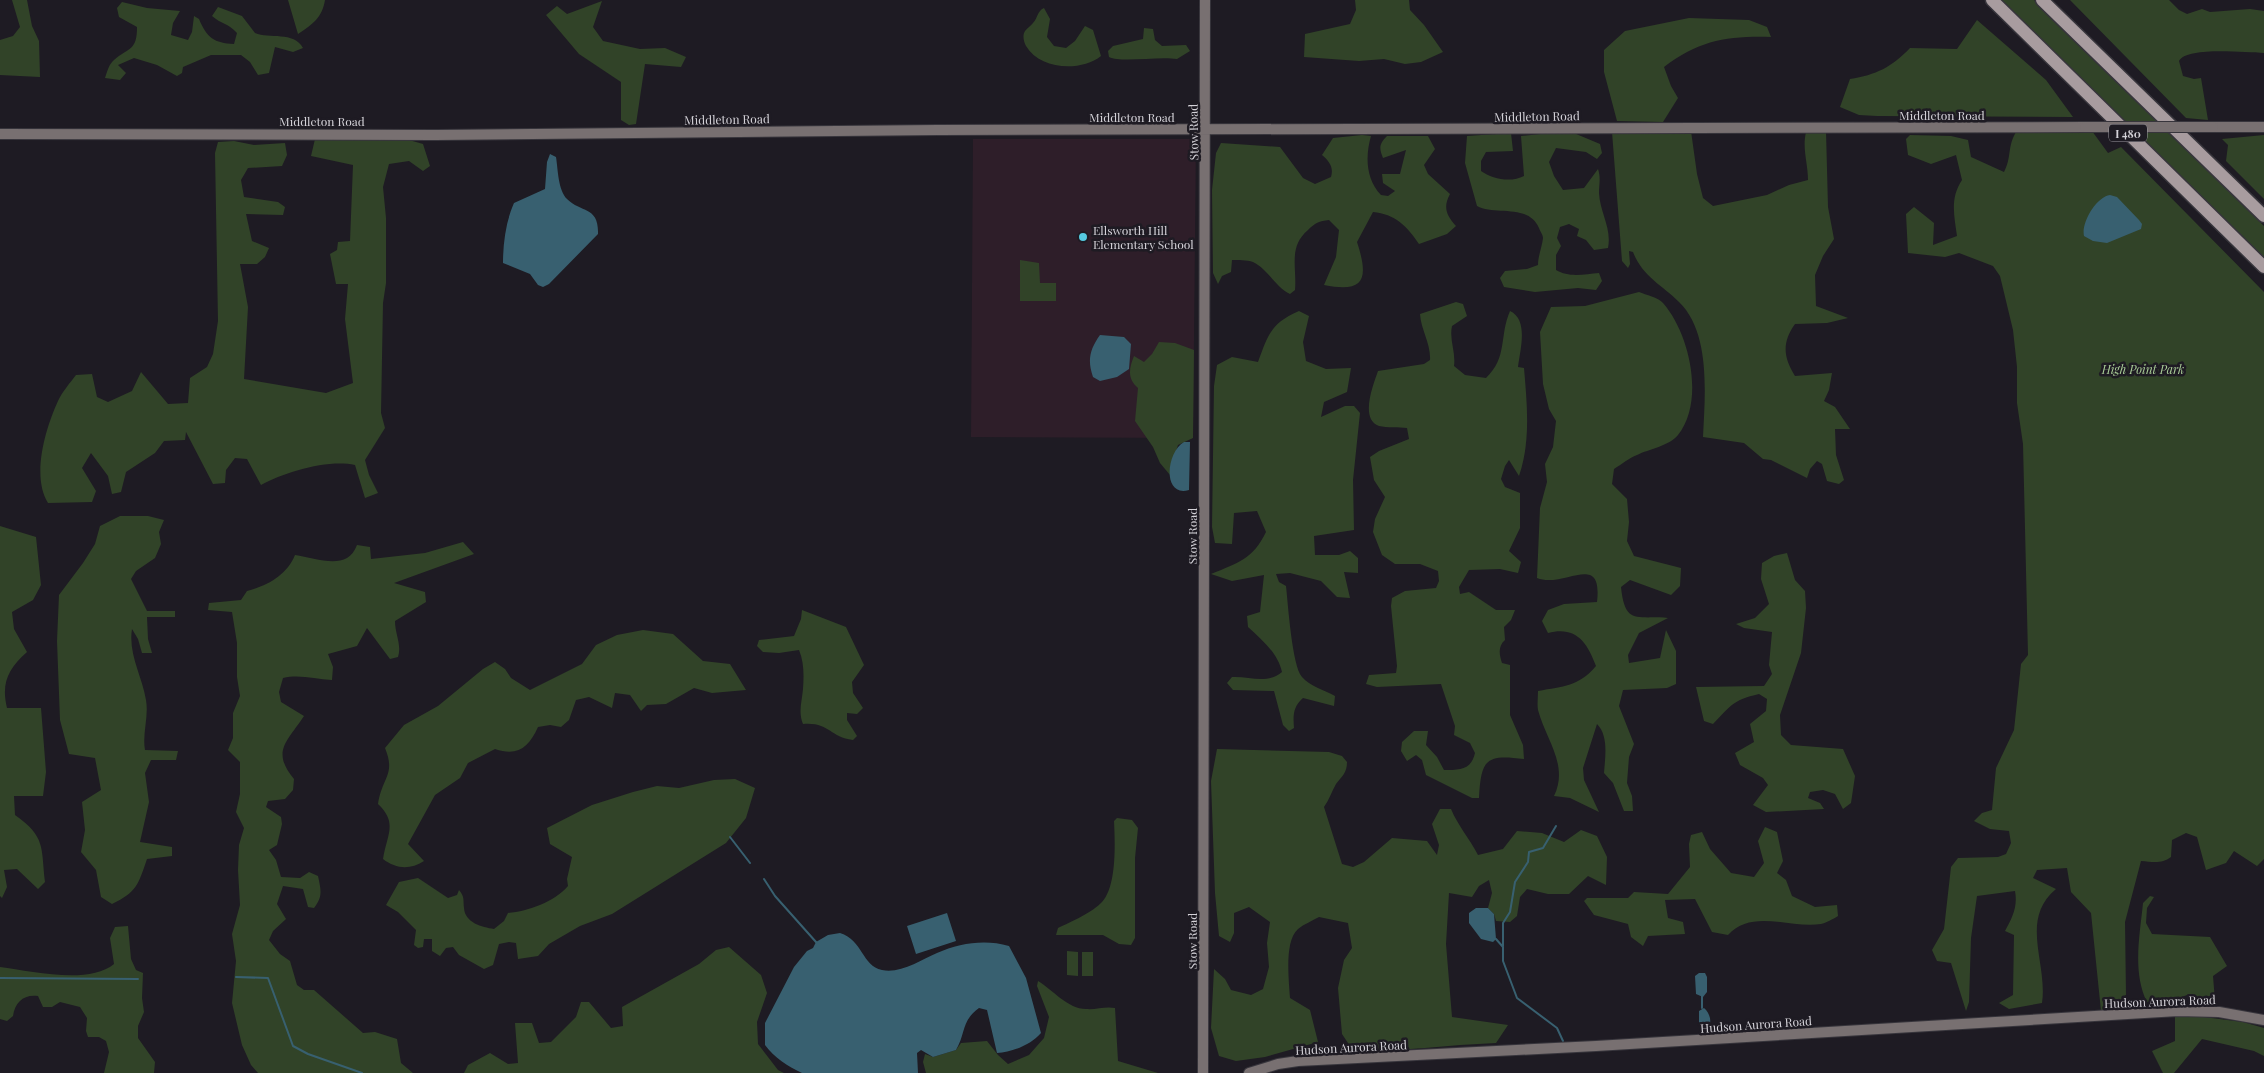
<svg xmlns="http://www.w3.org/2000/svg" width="2264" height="1073" font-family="'Playfair Display',serif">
  <rect width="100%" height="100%" fill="#1e1b23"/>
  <!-- education -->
  <path fill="#2e1e29" d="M973,139H1196L1193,438L971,437Z"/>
  <!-- green -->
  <path fill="#314328" d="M12,0H27L32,26L39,41L40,77L0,75V40L13,36L20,27Z
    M288,0H325C322,18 313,24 298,34Z
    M1355,0H1409L1410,10L1424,25L1443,52L1421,62L1405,64L1384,59L1359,61L1304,57L1305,34L1350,24L1356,10Z
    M2000,0H2034L2158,121L2125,122Z
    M2070,0H2169L2179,10L2187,14L2202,9L2210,12L2250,9L2264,11V53C2246,53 2188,46 2179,61L2183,76L2194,79L2201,78L2208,120L2186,118Z
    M602,1L593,27L603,41L640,49L665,48L686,57L681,67L645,64L636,124L629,125L621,120V82L579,54L546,15L557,6L567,14Z
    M122,2L147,8L180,11L173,23L171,35L188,40L192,32L194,16L199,19C207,38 214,43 234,44L237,33C228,23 221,24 212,16L218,7L242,16L255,33C269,39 294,31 303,48L293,52L275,47L269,73L258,75L250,62L241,55H211L183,67L182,73L177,76L157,65L134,58L118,65L126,73L120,80L105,78C107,72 109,64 114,60C129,47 137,51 137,27L119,17L117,8Z
    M1044,8L1050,19L1047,37L1054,46L1066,48L1075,41L1085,26L1093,30L1101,56C1081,72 1040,70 1026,46C1024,42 1022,36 1025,31C1027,28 1031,26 1033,23C1038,18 1037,11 1044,8Z
    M1689,18L1749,20L1767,27L1771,37C1727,36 1700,40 1664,67L1671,86L1678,98L1663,122L1617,121L1604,72V50L1625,31Z
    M1977,20L2046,80L2073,117L1877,116L1859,115L1840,107L1850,79C1876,75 1892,67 1910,48L1957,49Z
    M1144,28L1153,29L1155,40L1162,46L1186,45L1190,51L1177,59C1158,56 1122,63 1109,57L1108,51L1113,46L1143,39Z
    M1569,131L1600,144L1602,153L1597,159L1586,152L1556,148L1549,162L1554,176L1563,190L1584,188L1598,169C1601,178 1599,184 1599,193C1600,213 1612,228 1608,248L1594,250L1586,240L1577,236L1579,229L1569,224L1560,227L1557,238L1561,246L1556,255V270C1569,278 1585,274 1599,273L1602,281L1596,290L1578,288L1535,292L1504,287L1500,278L1505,271L1527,269L1538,265C1538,256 1542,247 1543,238C1543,235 1540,231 1539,228C1528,203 1495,216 1477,206L1465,163L1467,136L1511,133L1513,151L1486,152L1481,161V171C1492,179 1511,183 1524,176L1521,136Z
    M1691,131L1697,174L1703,198L1713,206L1767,195L1789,185L1808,180C1808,163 1802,149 1806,132L1826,131L1828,207L1834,239L1823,256L1815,275L1816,306L1848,318L1827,323L1795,324C1782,342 1783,357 1795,376L1832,373L1829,390L1824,401L1835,407L1850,429H1835L1836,455L1844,480L1839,484L1827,481L1822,464L1817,461L1810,469L1807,478L1771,460L1763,459L1744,443L1703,437C1705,395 1711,333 1679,302C1662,285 1642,276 1633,252L1629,251L1630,264L1628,268L1622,261L1612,132Z
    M2092,131L2108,153L2121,147L2264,292V859L2257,866L2234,851L2226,863L2206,870L2197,837L2186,833L2172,840L2171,857C2162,864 2153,862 2141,861L2125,922L2126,995L2123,997V1010L2101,1011L2091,913L2071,892L2067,868L2037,870L2033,878L2056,889C2019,920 2048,963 2042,1003L2009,1009L1999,1003L2013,995L2014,935L2005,931C2012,918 2018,907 2015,891L1977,896L1971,938L1969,1002L1966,1011L1951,963L1937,961L1932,950L1944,929L1951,867L1958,858L1998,857L2006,854L2011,843L2009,831L1990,829L1974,821L1982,813L1992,810L1996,768L2014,730L2021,664L2028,655L2023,444L2017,403V367L2013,330L2000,276L1993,266L1959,253L1945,257L1908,253L1906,214L1914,207L1934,223L1933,245L1957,236C1954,215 1950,198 1962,180L1956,155L1931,164L1908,155L1906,139L1910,135L1951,136L1968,140L1971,157L2004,172C2012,157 2007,147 2016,132Z
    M2135,132H2169L2264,226V257Z
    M1362,135L1371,136C1365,157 1366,179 1381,195L1388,196L1395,191L1383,183L1382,174H1400L1406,150L1383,158C1379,148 1379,144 1387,136H1428L1435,149L1424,165L1428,174L1450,194C1443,207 1446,215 1456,226L1447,234L1419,244C1407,226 1395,214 1373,212L1357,242C1369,279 1365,293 1324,285L1336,257L1339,230L1329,220C1319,221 1315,223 1308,230C1288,247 1297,267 1295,290L1290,294C1276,288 1268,269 1253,262C1247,260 1238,260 1232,260L1231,272L1222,276L1218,284L1213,273L1212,190L1216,153L1221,143L1280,147L1303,178L1315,184L1331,177C1334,167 1329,161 1322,155L1333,138Z
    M2264,135V199L2226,161L2228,145L2222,139Z
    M315,139L409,140L423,144L430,166L423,171L409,161L389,164L383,187L386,218V283L383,303L381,413L385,428L365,460L369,475L378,493L365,498L355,465C328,459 285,472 261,485L247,459L235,458L226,470L225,483L213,484L186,432L185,440L164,441L155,453L126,472L121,492L112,494L108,476L91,453L82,468L96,491L92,502L48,503C31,476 46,427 58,401C62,392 70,383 76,375L92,374L97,397L108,402L132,391L141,372L168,404L188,403L190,378L207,367L213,354L218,321L215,153L218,142L234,141L254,145L285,143L287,155L282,166L248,168L241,180L244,197L278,202L285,207L283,215L246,214L252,241L269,248L265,257L257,264H240L248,307L244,379L326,393L353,383L345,319L348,284H336L330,254L337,250L338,242L350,241L353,165L311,156Z
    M1020,260L1039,263L1040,283H1056V301H1020Z
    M1639,292C1646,295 1658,297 1663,303C1690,334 1705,401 1678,435C1669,446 1649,449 1637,455C1629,458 1622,464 1614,469L1612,484L1627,499L1629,522L1627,541L1634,556L1681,568L1680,586L1671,595L1630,580L1621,587C1625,626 1637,615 1668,618L1639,633L1628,655L1629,663L1660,658L1666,630L1676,651V684L1667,688L1623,690L1619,706L1634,744L1629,757L1627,783L1632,796L1633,811H1624L1613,783L1604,773C1605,758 1609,736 1597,724L1583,768L1584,780L1599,812L1570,798L1554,796C1569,765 1546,740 1538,710C1537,704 1538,697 1538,691C1564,686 1578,687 1596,666C1587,642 1576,626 1548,633L1542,621L1548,610L1564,604L1597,602C1603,550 1564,589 1537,578L1540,508L1547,482L1545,464L1553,447L1556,421L1549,409L1543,384L1540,332L1551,307L1585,306Z
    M1456,302L1463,304L1467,316L1452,326C1449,340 1456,352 1454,366L1465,375L1486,378C1508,357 1499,336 1510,311C1529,320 1520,350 1518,367L1524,368C1527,404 1531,441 1519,476L1509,460L1505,466L1501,479L1505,487L1520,493V528L1509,551L1521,562L1518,573L1500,569L1469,570L1459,587L1460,594L1469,592L1496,610H1515L1511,620L1504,627L1505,640C1498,646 1499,654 1502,663L1510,665V715L1523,745L1524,759C1486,754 1481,759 1479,798H1472L1426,775L1422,760L1416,755L1407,761L1401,751L1402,742L1414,731H1428L1426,745L1437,757L1444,770C1460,770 1471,770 1475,753L1470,743L1454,735L1455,726L1441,684L1377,687L1366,684L1369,675L1396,673L1397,666L1391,606L1392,598L1405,591L1436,588L1439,581L1438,571L1420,564H1395L1382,555L1373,532L1375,519L1385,497L1374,480L1370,457L1379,451L1409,439L1407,428C1399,427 1387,428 1379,426C1359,419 1374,383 1378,371L1424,364L1430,360C1431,344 1421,330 1420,314Z
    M1299,311L1309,316L1303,342L1306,361L1326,369L1351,368L1347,392L1324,402L1321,417L1345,406H1354L1360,413L1353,480L1354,530L1314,536L1315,555H1339L1350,551L1358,558V573L1344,572L1350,598L1337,597L1321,581L1290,573L1276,574L1279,582L1286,586C1288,603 1292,666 1302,677C1310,686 1324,690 1335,696L1334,706L1303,698C1293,707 1293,715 1294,728L1289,731L1283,725L1274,691L1233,690L1227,683L1232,677C1250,676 1266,685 1282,672C1278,653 1261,639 1248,627L1247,616L1260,612L1264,575L1232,581L1211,574C1238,563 1253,559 1266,532L1257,511L1234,513L1232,544L1215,543L1212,527L1214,386L1217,365L1232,357L1258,362C1268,335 1271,323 1299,311Z
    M1159,342L1175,343L1194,350L1193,438L1178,445L1170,470V475L1160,463L1153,447L1135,421L1138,388C1127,379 1129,368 1134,356L1144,362L1152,354Z
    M120,516H148L164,520L159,532L161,544L155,558L136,571L131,579L147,611H175V617H147L148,639L152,653H142L138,639L132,629C128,654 142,676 146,700C149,717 142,734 145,750L178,751L176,760H151L145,773L149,802L140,842L172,847V856L147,859C138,885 137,892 112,904L101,897L96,870L81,852L85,830L82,802L101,790L95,758L69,754L60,720L57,641L59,595L83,563L95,544L100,526Z
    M0,526L36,537L41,585L33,600L12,612L14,629L27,652C8,669 1,683 7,708H41L46,772L43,796H14L15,815C46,837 41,847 45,882L38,889L17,869L4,870L7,887L2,898L0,896Z
    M463,542L474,554L394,583L425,592L426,602L395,621C395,634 402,645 398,657L390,659L367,628L357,646L328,654L333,667L332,680C315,679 299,674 283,678L279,692L281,702L304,716C287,742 271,751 294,779L293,790L285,799L268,801L266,807L281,817L282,824L277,845L269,850L276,860L281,877L300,878L309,872L318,876C321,890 323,897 314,908L308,907L303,889L283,886L277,904L286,919L273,931L269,940L280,954L290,961L297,985L304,990H314L363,1033L375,1032L397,1039L401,1063L413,1073H258L251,1065L242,1045L232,1003L236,961L232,934L240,905L238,870L239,845L244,828L236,812L240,794V762L228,750L233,738V713L240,696L237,677V643L232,612L208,610L209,603L241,600L247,591C267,586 287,575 295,555C317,558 347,572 357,545L370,547L371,559L425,553Z
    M1787,553L1795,580L1805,591L1806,608L1801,653L1780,715L1781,735L1791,745L1843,749L1855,776L1851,803L1843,809L1835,794L1823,790L1810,792L1808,798L1820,803L1824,809L1766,812L1753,805L1768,785L1763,778L1740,765L1735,753L1754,742L1750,724L1766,711L1767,699L1759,694C1732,700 1731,706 1713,724L1704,721L1696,687L1764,686L1772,674L1769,665L1772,632L1744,628L1736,624L1755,618L1769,604L1761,579L1762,563L1774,556Z
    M802,610L846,627L864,665L852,682L853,693L863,708L857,714L847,713V720L857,736L853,740C829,737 830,722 803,724C798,712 802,701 803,689C804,675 804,662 799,650L779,653L763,652L757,646L759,640L794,636L801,619Z
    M643,630L673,634L703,661L730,664L746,690L712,693L694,688L666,704L647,705L641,711L630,695L615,693L612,708L589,697L576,700L569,720L561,727L550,725L538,727C529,747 518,757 495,749L468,763L460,778L435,795L408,844L424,861C410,870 396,869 383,859C387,834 398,823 378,804C382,777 396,775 385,748L404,725L438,706L483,669L495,662L505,669L511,678L530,690L582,664L596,645L617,635Z
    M1217,749L1329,752L1342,756L1347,762C1347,773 1342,776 1336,784C1332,791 1329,800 1324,807L1342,864L1353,867L1364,862L1392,838L1427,841L1437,855L1439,845L1432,824L1440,809H1451C1458,826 1470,839 1478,855L1503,849L1517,831L1542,833L1564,842L1581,830L1597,836L1607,857L1606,885L1588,876L1569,894H1548L1527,889L1520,897L1517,916L1510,922L1496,921L1494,914L1488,908L1492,893L1489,880L1479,886L1472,897L1449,893L1446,944L1452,1017L1508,1025L1496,1043C1448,1045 1402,1051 1354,1052L1342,1034L1338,988L1344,960L1352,948L1348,923L1319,917C1312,921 1304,924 1298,929C1284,941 1289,981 1290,998L1310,1010L1318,1042L1265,1057L1236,1061L1219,1056L1211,1028L1214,969L1225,979L1231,990L1251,995L1263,989L1269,967L1267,943L1270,922L1249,907L1234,913V933L1230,942L1219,936L1215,893L1211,781Z
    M735,779L755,788L746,818L726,843L612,914L580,926L549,944L538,956L518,959L516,943L509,942L499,944L493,965L484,969L459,955L453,947L446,948L440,956L432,951V939H424L423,947L418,948L414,945L416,930L398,912L386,905L399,882L418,878L448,898L457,895L459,890C465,897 463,900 464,908C465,923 482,927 494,929L504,921L508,913C529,911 554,902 568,886L567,879L572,857L550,844L547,828L592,805L633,792L657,786L679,788L714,780Z
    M1117,818L1132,820L1138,828L1135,858V938L1131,945L1119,944L1103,935H1056L1058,928C1071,922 1093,912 1102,902C1117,886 1115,842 1114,821Z
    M1765,827L1777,832L1783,861L1777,873L1786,880L1792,896L1815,907L1837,905L1838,916C1833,919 1826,923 1821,924C1790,929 1752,908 1728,935L1712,932L1695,899L1665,900L1668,918L1683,922L1685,934L1648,936L1643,946L1631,937L1628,924L1594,915L1584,901L1587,898H1628L1634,892L1668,894L1690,867L1689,844L1691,835L1702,832L1710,849L1731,873L1754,877L1764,863L1758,841Z
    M2150,896L2154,897L2147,908L2146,923L2152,934L2210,937L2227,966L2213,976L2215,1001L2211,1005L2196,1002L2190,994L2156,1006L2147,1002C2132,972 2140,934 2143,903Z
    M128,926L131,959L136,970L143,973L142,998L144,1012L138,1026V1038L155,1062L154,1073H104L109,1052L106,1041L99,1037H88L86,1031L87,1018L80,1007L60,1002L52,1007H43L38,996C24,994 15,1002 13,1016L7,1021L0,1019V967C31,971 89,985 114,964L110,938L115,927Z
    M729,947L761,975L767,993L757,1022L758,1044L778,1070L784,1073H464L468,1065L490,1053L508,1064L518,1063L515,1023H532L539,1043L551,1042L576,1017L581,1002H589L611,1028L623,1026L622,1007L699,964L716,950Z
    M1067,951L1078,952V976L1067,975Z
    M1082,952H1093V976H1082Z
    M1038,981C1053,990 1068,1009 1086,1009C1096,1010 1105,1006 1115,1008L1118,1061L1158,1073H926L923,1062L925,1054L933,1057L956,1050L961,1043L987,1041L998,1055L1008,1064L1029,1055L1044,1038L1049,1017L1037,986Z
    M2196,1016L2243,1022L2264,1028V1056L2254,1051L2202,1039L2174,1073H2163L2152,1051L2175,1041V1017Z"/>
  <!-- water -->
  <path fill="#386070" d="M550,154L556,157C558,169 558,190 567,199C581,213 599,206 598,234L549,284L543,287L538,285L530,274L503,263C503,243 506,221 514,203L545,189L547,162Z
    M2110,195L2117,197L2139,220L2142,224L2141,229L2107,243L2093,241L2084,236C2081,223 2096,197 2110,195Z
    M1100,335L1124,337L1131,344L1129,369L1117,377L1100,381L1093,377C1087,360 1090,349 1100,335Z
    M1184,442H1190L1189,490C1162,498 1166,452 1184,442Z
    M1476,908H1488L1494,914L1496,939L1493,942L1481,939L1469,923V913Z
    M947,913L956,941L916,954L907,926Z
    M840,933C863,940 862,966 882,970C900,974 921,960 937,953C960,943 985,939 1009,946L1026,978L1041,1033C1031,1045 1012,1052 997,1053L987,1010L979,1008C961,1021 966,1033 956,1050L933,1057L921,1050L917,1053L918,1073H802C787,1066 775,1058 765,1045V1023L794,967L807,951L813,948L816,942L828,935Z
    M1699,973H1705L1707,977V992L1703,997L1696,994L1695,976Z
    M1704,1008C1710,1013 1713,1023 1707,1029H1701L1699,1026V1011Z"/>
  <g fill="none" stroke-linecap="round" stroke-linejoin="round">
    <!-- stream -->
    <path stroke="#386070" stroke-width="2" d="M730,837L750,863
      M764,879L775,896L816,942
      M1496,939L1503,947V961L1517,998L1557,1028L1563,1041
      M1503,946V923L1510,912L1515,882L1528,862L1529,852L1543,848L1556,826
      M236,977L268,978L293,1046L308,1054L362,1073
      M0,978L138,979
      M1702,996V1008"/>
    <!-- secondary casing -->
    <g stroke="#37353c" stroke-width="12">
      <path id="secondary" d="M2213,127H2264
        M0,134L436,135L937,130L2085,127
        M1203,1073L1205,0
        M1249,1073L1278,1064L1298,1061L1596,1046L2178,1011L2219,1012L2264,1020"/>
    </g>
    <!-- highway casing -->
    <g stroke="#37353c" stroke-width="15">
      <path id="highway" d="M1992,0L2264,267
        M2042,0L2264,216"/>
    </g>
    <!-- secondary -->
    <use href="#secondary" stroke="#787071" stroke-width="10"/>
    <!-- highway -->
    <use href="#highway" stroke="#a89c9f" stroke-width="12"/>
    <!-- secondary-bridge casing -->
    <g stroke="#37353c" stroke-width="12" stroke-linecap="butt">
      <path id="secondary-bridge" d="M2085,127H2213"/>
    </g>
    <!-- secondary-bridge -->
    <use href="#secondary-bridge" stroke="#787071" stroke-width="10"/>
  </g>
  <!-- markers -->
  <circle fill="#56c9e0" stroke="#1e1b23" stroke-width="2" cx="1083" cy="237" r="5"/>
  <g text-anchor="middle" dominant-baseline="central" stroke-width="5" stroke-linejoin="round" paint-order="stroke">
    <!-- shield labels -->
    <rect fill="#1e1b23" stroke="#9d9ba2" stroke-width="1" x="2109" y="124.5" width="38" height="17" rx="4"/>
    <g font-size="11" font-weight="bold" fill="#d4d2d8">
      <text x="2128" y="133">I 480</text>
    </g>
    <!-- street labels -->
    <g font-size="12" fill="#d4d2d8" stroke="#1e1b23">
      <text x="1942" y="115">Middleton Road</text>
      <text transform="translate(1537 116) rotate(-1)">Middleton Road</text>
      <text x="1132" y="117">Middleton Road</text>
      <text transform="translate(727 119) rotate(-1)">Middleton Road</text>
      <text x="322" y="121">Middleton Road</text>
      <text transform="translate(1193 132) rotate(-91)">Stow Road</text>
      <text transform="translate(1192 536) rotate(-90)">Stow Road</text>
      <text transform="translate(1192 941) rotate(-90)">Stow Road</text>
      <text transform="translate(2160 1001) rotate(-2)">Hudson Aurora Road</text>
      <text transform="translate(1756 1024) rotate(-4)">Hudson Aurora Road</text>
      <text transform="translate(1351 1047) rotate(-3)">Hudson Aurora Road</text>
    </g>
    <!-- poi labels -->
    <g font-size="12" fill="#d4d2d8" stroke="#1e1b23" text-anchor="start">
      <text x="1093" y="230">Ellsworth Hill<tspan x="1093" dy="14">Elementary School</tspan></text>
    </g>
    <!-- park labels -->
    <g font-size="12" font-style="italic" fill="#a9cc97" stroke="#1e1b23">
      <text x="2143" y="369">High Point Park</text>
    </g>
  </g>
</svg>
